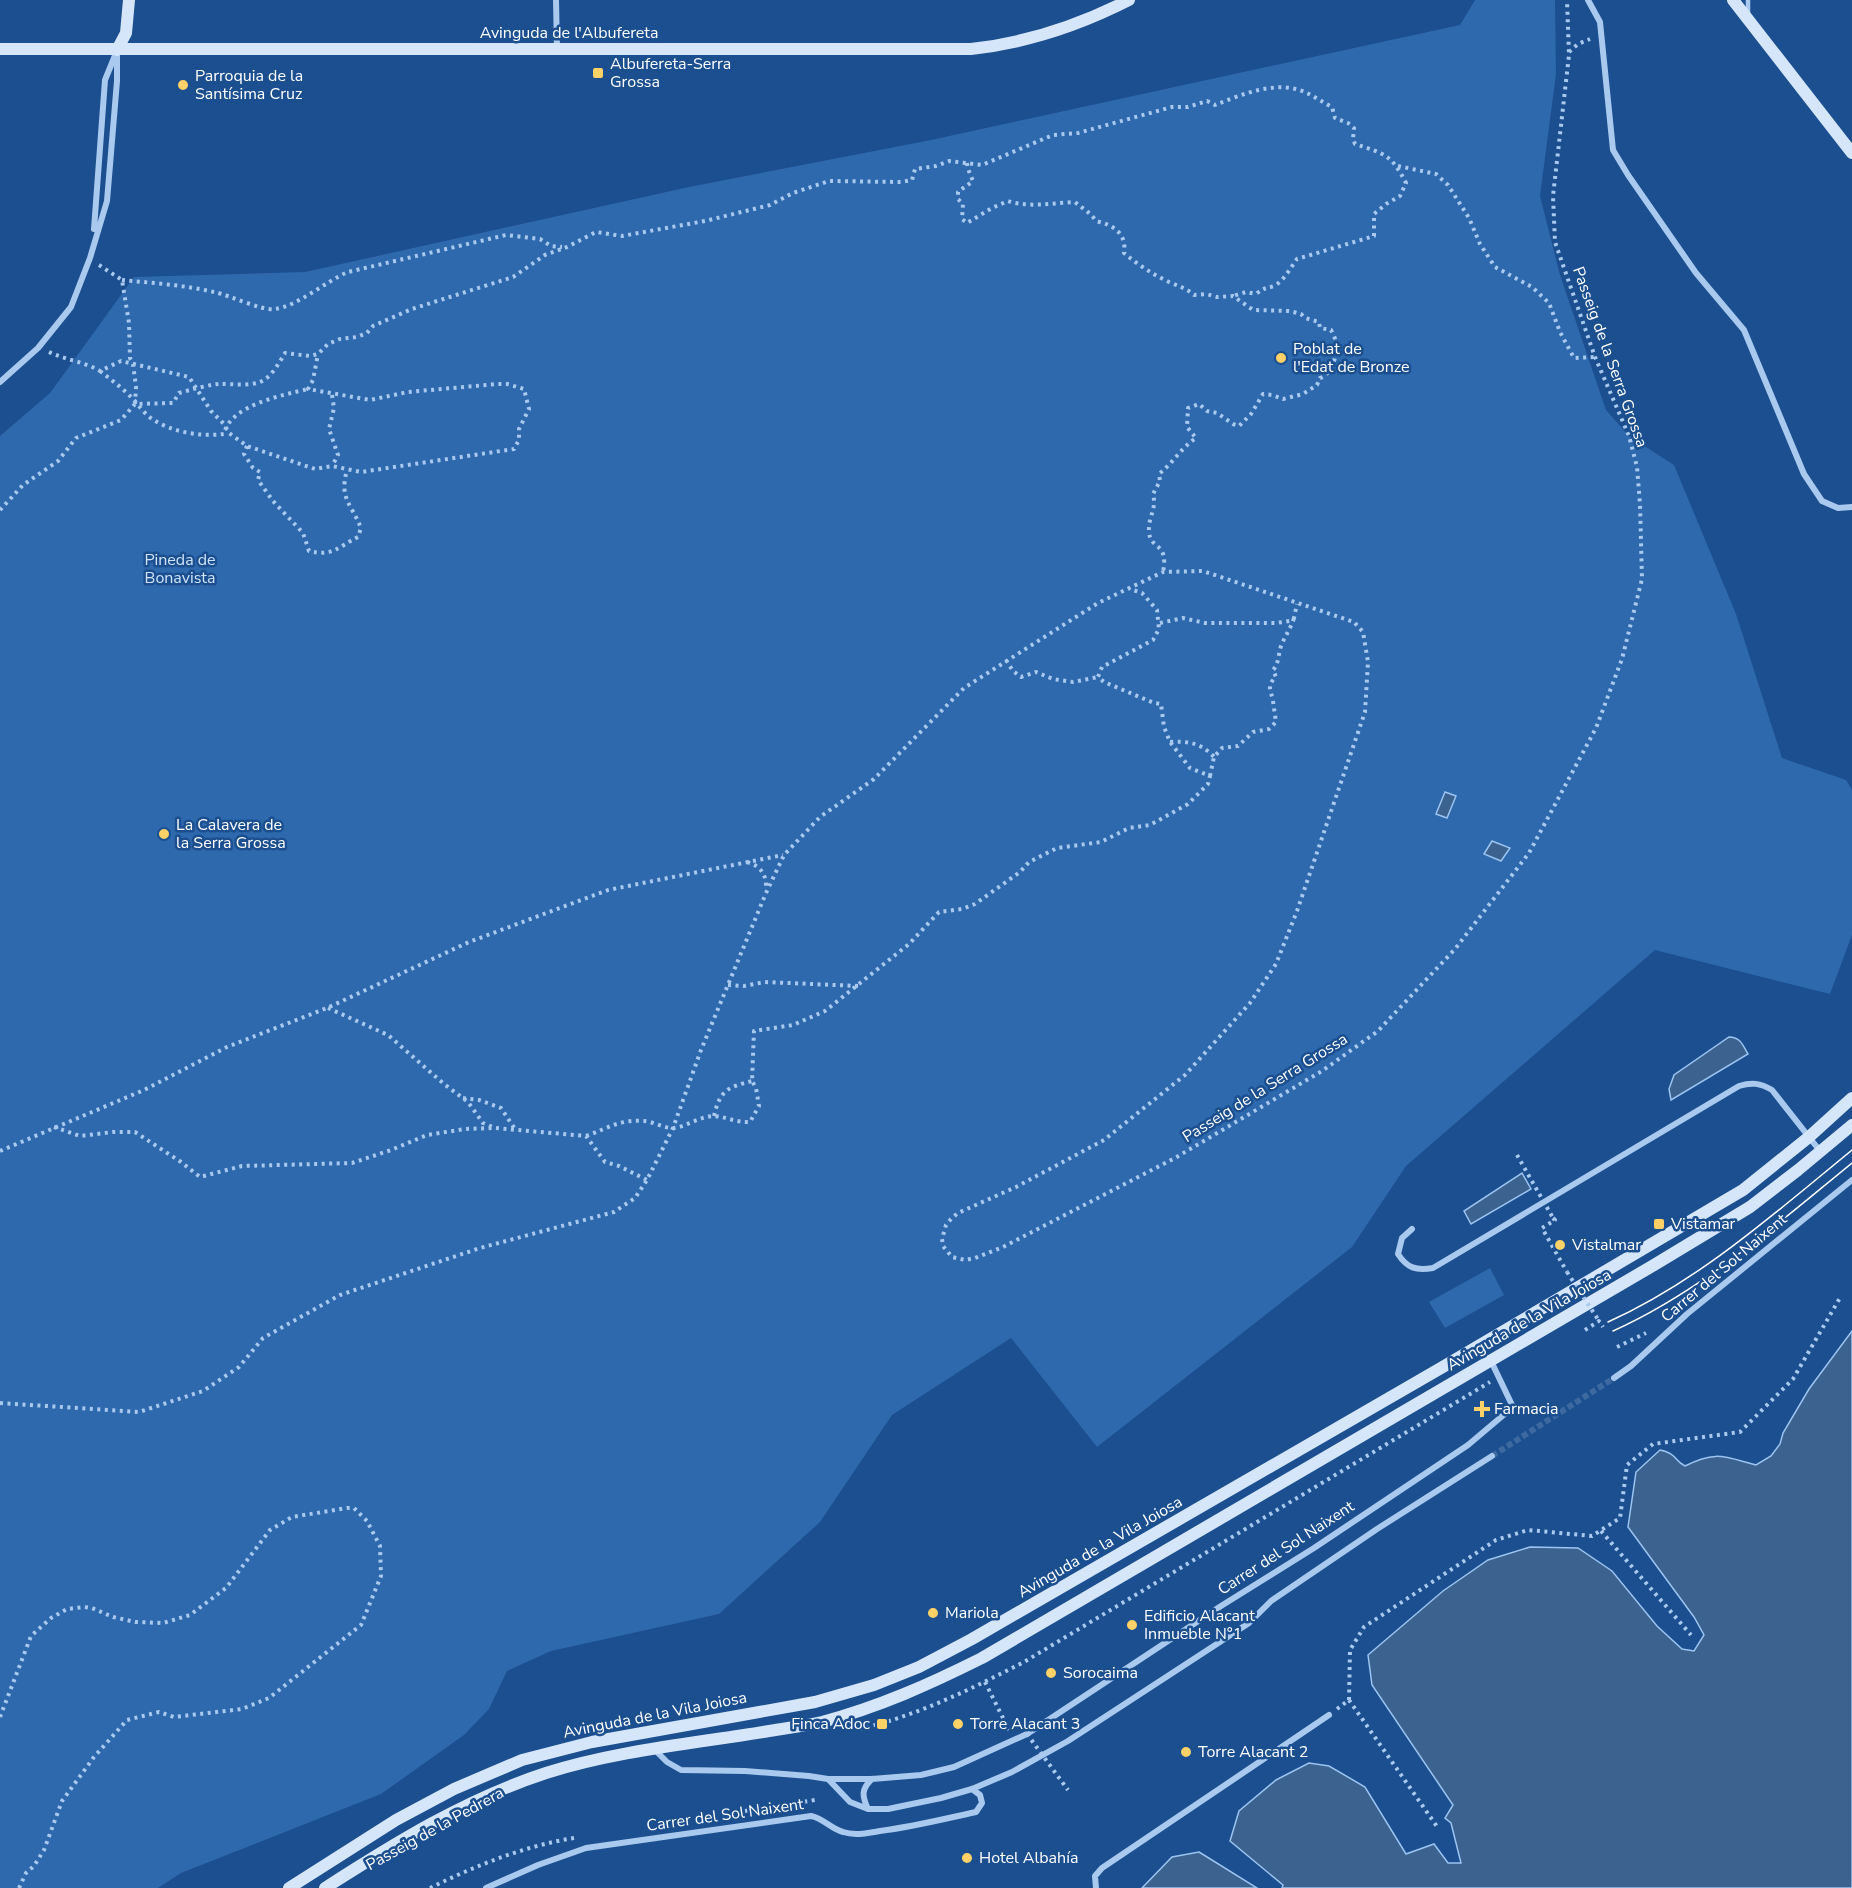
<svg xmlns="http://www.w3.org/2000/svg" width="1852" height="1888" font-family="'Nunito Sans',sans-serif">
  <rect width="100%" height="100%" fill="#1b4f8f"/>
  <!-- green -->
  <path fill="#2e69ad" d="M1475,0H1555L1556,74L1540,196L1560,275L1606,410L1629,436L1674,465L1736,614L1782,758L1846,780L1852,790V935L1830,994L1655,950L1406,1166L1352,1247L1097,1447L1011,1338L892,1415L820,1522L719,1614L551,1651L507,1671L489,1709L464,1735L381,1794L181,1873L158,1888H0V436L50,393L134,277L305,272L689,187L931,140L1460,25Z
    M1490,1268L1504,1295L1445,1328L1429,1302Z"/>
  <!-- water -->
  <path fill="#3c6290" stroke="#9cc4f0" stroke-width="1.5" d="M1445,792L1456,796L1447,818L1436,814Z
    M1492,841L1510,848L1501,861L1484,854Z
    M1729,1037C1741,1037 1743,1046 1748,1054L1671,1100L1669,1089L1674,1075Z
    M1522,1173L1531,1189L1471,1224L1464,1211Z
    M1852,1331V1888H1282L1283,1885L1230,1841L1239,1811L1276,1780L1309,1763L1329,1766L1365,1787L1406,1854L1434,1844L1448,1863H1461L1451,1823L1445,1818L1453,1805L1372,1685L1368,1655L1443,1591L1488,1560L1530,1547L1578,1548L1612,1571L1657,1626L1682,1649L1694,1651L1704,1635L1694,1617L1628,1527L1636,1472L1660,1450C1678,1454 1673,1460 1685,1466C1716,1450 1725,1457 1756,1465L1771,1456L1780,1444L1783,1433L1809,1389Z
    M1199,1852L1257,1888H1142L1172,1857Z"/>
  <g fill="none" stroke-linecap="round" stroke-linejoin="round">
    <!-- street-tunnel -->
    <path stroke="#3d69a0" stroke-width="6" stroke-dasharray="6 3" stroke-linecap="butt" d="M1492,1456L1614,1378"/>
    <!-- path -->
    <path stroke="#a9c9ee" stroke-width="4" stroke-dasharray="3 4.5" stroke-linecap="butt" d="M1569,52L1578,44L1590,39
      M967,163L968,169L973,181L958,192V199L963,204L962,219L967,223L992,208L1008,201C1030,208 1052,203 1075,202C1083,209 1090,212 1096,221C1113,225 1127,233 1124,253C1137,264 1152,274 1169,282C1178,286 1186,288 1194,295L1206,294L1217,297L1233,296L1253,310L1290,311L1301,314L1305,318L1319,322L1320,328L1331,330C1333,334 1336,339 1336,344C1338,355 1331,375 1320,378L1317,385L1303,394L1283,399L1272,395L1263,394L1251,414L1239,426L1233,424L1217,413L1207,411L1199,404L1188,408L1187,427L1196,438C1181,448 1173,463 1159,474L1160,481L1153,494C1157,509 1148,517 1149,531C1150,551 1169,541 1163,572
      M1398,166L1436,174L1448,185L1469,218L1480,244L1495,267L1532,287L1549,303L1560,332L1574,358L1595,357
      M99,265L122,280L129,323L130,358L133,364L136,387L135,404L173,403L179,393C186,391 215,383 221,384C232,384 249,386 260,382C271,378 279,363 285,353L310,356L318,354L328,344L340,339L357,337L367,333L373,326L412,309L513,277L545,255L567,247L596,232L622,236L705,221L770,205L793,193L829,181L901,182L912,180L915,169L936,166L949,161L982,165L1053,135L1078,133L1172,107H1188L1207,101L1215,105C1243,94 1278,79 1307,93C1315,97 1323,102 1332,107L1335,118L1348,123L1354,128L1353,139L1355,144C1385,154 1391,154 1406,183L1400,196L1386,204L1374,214V236L1297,259C1291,267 1284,281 1274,286C1265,289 1265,287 1256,294L1246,292L1233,296
      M122,280C152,283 184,285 214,292C230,295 261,311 275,309C298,306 326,281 348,272L506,235L540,239L551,246L562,247
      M49,352C66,360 85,362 100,371L121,361L189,377L211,411L224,424L229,433L247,446L315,469L332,466L361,472L514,449L519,440V429L529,409L524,389L507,384H497L408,392L370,400L308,389L313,380L318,354
      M100,371C110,379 120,386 129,395C137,402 142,412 152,419C172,432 200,437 224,434C230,405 283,395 308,389
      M332,395L334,408L329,429L338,455L332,466
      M247,446L244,454L253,468L260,472L258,480L273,501L303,533L309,551C332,557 338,547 358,537L361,528C351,503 339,499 347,470
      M0,510L23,485L58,461L76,438L121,420L135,404
      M1160,623L1183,618L1205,623H1276L1290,621L1294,618L1297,604
      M1006,660L1013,671L1021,677L1036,672L1053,679L1073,682L1098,677
      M1170,742C1189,741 1201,743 1214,757
      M1210,776L1214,757L1222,748L1238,746L1253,732L1269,729L1276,722C1275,715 1274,708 1273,701C1271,690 1266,686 1276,677L1273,670C1279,664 1278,655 1281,646C1285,636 1291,628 1294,618
      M747,862C761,866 767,875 766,890
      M728,985L744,986L765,982L858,986
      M328,1008L388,1035L444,1084L468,1102L483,1123L495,1128L586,1136L605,1162L619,1166L647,1180
      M463,1098L479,1100L501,1108L515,1129
      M714,1116C720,1090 728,1087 752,1081
      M54,1127L80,1136L113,1132H135L181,1162L200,1177L242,1166L352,1163L391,1150L427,1135L465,1129L495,1128
      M586,1136C606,1129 620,1119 643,1121C653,1121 665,1129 674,1128C688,1126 700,1116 714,1116C727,1117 737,1123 750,1122L759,1106L756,1088L752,1081L754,1031L793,1025L825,1011L909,944L939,912L962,909L975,904L1020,872L1029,862L1057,848L1101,842L1129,828L1150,825L1188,804L1208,784L1210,776L1190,768L1170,742L1164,727L1161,704L1154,703L1104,682L1098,677L1102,667L1153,640L1159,629L1157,610L1142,593L1130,589
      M0,1151L144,1090L227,1047L327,1008L469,942L608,890L783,855
      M1553,1218L1555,1220L1542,1228L1567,1272
      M1585,1330L1599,1321L1603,1327
      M1617,1347L1646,1333
      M0,1403L139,1412L203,1391L239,1367L263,1338L340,1295L480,1248L614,1212L635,1198L647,1180L673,1128L701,1050L766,893L784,855L820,817L874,779L964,688L1098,603L1163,572L1203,571L1354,622L1363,632L1368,662L1365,712L1297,911L1276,964L1250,1003L1185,1075L1104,1140L1016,1187L958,1213L951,1219L946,1225L942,1239L943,1246L952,1257L965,1260L975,1258L1003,1247L1175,1158L1322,1071L1378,1031L1455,949L1529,853L1596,728L1622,659L1642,579L1640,504L1637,467L1629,436L1595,357L1555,242L1553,196L1569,55L1567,0
      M1601,1531L1691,1635
      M985,1682L1009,1730
      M1349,1700L1438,1828
      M1337,1709L1349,1700L1350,1650L1364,1627L1496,1540L1528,1530L1592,1536L1620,1518L1627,1465L1653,1444L1740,1432L1793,1379L1841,1296
      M0,1717L31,1636L51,1618L67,1609L84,1607L92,1608L113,1617L135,1622L163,1623L190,1615L226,1588L270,1530L292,1517L347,1508H354L367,1521L380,1546L381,1576L361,1625L269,1698L242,1709L174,1717L159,1712L127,1720L94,1757L62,1801L44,1850L34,1866L26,1873L19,1888
      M859,1729C917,1716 971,1689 1024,1662L1490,1382
      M745,1811L815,1800
      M430,1888C475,1866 524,1846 574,1838"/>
    <!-- lane -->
    <path stroke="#a9c9ee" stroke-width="4.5" d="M1748,0V14"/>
    <!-- street -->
    <path stroke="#a9c9ee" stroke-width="6" d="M556,0L557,49
      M1588,0L1600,22L1613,150L1628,175L1696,273L1744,330L1804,474L1822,501L1838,508L1852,507
      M94,229L105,80L116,53
      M0,382L38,348L71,307L90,258L107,201L117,81V50
      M1412,1229L1402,1238L1398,1254C1407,1268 1416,1271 1433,1268L1739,1086C1752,1082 1760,1083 1772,1090L1820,1151
      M1614,1378L1631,1366L1687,1314L1852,1180
      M655,1750L667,1762L681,1770L745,1771L809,1776L828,1779L850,1802L868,1809H888L941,1798L972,1789L1012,1772L1068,1741L1249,1623L1271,1601L1377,1529L1492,1456
      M829,1779H872L921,1775L954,1767L1027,1734L1221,1606L1314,1548L1468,1445L1513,1407L1491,1361L1475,1348
      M868,1809C862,1796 861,1789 872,1779
      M486,1888L538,1865L586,1848L811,1816C823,1818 831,1829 843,1832C855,1836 868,1833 880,1831C912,1827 944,1819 976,1812L982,1803L980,1795L972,1789
      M1096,1888L1095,1876L1102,1868L1329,1715"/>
    <!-- secondary -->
    <path stroke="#d6e6fa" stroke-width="12" d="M1733,0L1852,153
      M0,49H971C1026,43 1080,25 1129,0
      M117,50L126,33L129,0
      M289,1888L396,1820L454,1789L522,1760L592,1742L815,1702L874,1685L919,1667L972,1639L1441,1368L1743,1190L1809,1137L1852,1098
      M325,1888C395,1843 466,1799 546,1773C614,1751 697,1743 769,1731C786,1728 805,1726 822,1722C879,1707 930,1684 982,1658L1654,1265L1750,1207L1798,1170L1852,1125"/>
    <!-- tram -->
    <path stroke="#fff" stroke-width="1.5" d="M1608,1322C1699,1281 1775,1213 1852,1150
      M1613,1331C1702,1291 1777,1224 1852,1163"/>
    <!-- path-bridge -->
    <path stroke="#a9c9ee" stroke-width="4" stroke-dasharray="3 4.5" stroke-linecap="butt" d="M1517,1155L1553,1218
      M1567,1272L1599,1321
      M1027,1734L1068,1790"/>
  </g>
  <!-- markers -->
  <g fill="#ffd166" stroke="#1b4f8f" stroke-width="2">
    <rect x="592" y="67" width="12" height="12" rx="3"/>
    <circle cx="183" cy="85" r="6"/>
    <circle cx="1281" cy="358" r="6"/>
    <circle cx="164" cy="834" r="6"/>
    <rect x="1653" y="1218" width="12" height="12" rx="3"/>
    <circle cx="1560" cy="1245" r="6"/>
    <path d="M1479 1400h6v6h6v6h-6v6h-6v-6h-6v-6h6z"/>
    <circle cx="933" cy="1613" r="6"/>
    <circle cx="1132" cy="1625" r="6"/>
    <circle cx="1051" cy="1673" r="6"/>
    <rect x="876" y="1718" width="12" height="12" rx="3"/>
    <circle cx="958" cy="1724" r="6"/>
    <circle cx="1186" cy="1752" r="6"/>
    <circle cx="967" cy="1858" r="6"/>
  </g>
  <g text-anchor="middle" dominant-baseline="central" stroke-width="5" stroke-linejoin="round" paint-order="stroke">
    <!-- street labels -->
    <g font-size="16" fill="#fff" stroke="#1b4f8f">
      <text x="569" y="33">Avinguda de l'Albufereta</text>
      <text transform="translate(1610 357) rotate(70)">Passeig de la Serra Grossa</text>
      <text transform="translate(1265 1088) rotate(-32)">Passeig de la Serra Grossa</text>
      <text transform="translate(1724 1268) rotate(-40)">Carrer del Sol Naixent</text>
      <text transform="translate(1529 1320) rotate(-30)">Avinguda de la Vila Joiosa</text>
      <text transform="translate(1100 1547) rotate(-30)">Avinguda de la Vila Joiosa</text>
      <text transform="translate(1286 1548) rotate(-33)">Carrer del Sol Naixent</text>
      <text transform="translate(655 1715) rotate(-11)">Avinguda de la Vila Joiosa</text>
      <text transform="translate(725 1815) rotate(-8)">Carrer del Sol Naixent</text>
      <text transform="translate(435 1829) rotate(-29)">Passeig de la Pedrera</text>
    </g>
    <!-- poi labels -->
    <g font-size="16" fill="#fff" stroke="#1b4f8f" text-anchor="start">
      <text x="610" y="64">Albufereta-Serra<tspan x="610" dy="18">Grossa</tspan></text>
      <text x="195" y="76">Parroquia de la<tspan x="195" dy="18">Santísima Cruz</tspan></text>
      <text x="1293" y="349">Poblat de<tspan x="1293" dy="18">l'Edat de Bronze</tspan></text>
      <text x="176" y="825">La Calavera de<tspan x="176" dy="18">la Serra Grossa</tspan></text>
      <text x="1671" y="1224">Vistamar</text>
      <text x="1572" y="1245">Vistalmar</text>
      <text x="1494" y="1409">Farmacia</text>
      <text x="945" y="1613">Mariola</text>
      <text x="1144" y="1616">Edificio Alacant<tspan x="1144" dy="18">Inmueble N°1</tspan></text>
      <text x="1063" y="1673">Sorocaima</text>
      <text x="870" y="1724" text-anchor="end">Finca Adoc</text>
      <text x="970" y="1724">Torre Alacant 3</text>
      <text x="1198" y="1752">Torre Alacant 2</text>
      <text x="979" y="1858">Hotel Albahía</text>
    </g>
    <!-- park labels -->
    <g font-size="16" fill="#cfe3fa" stroke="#1b4f8f">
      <text x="180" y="560">Pineda de<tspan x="180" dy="18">Bonavista</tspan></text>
    </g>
  </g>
</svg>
